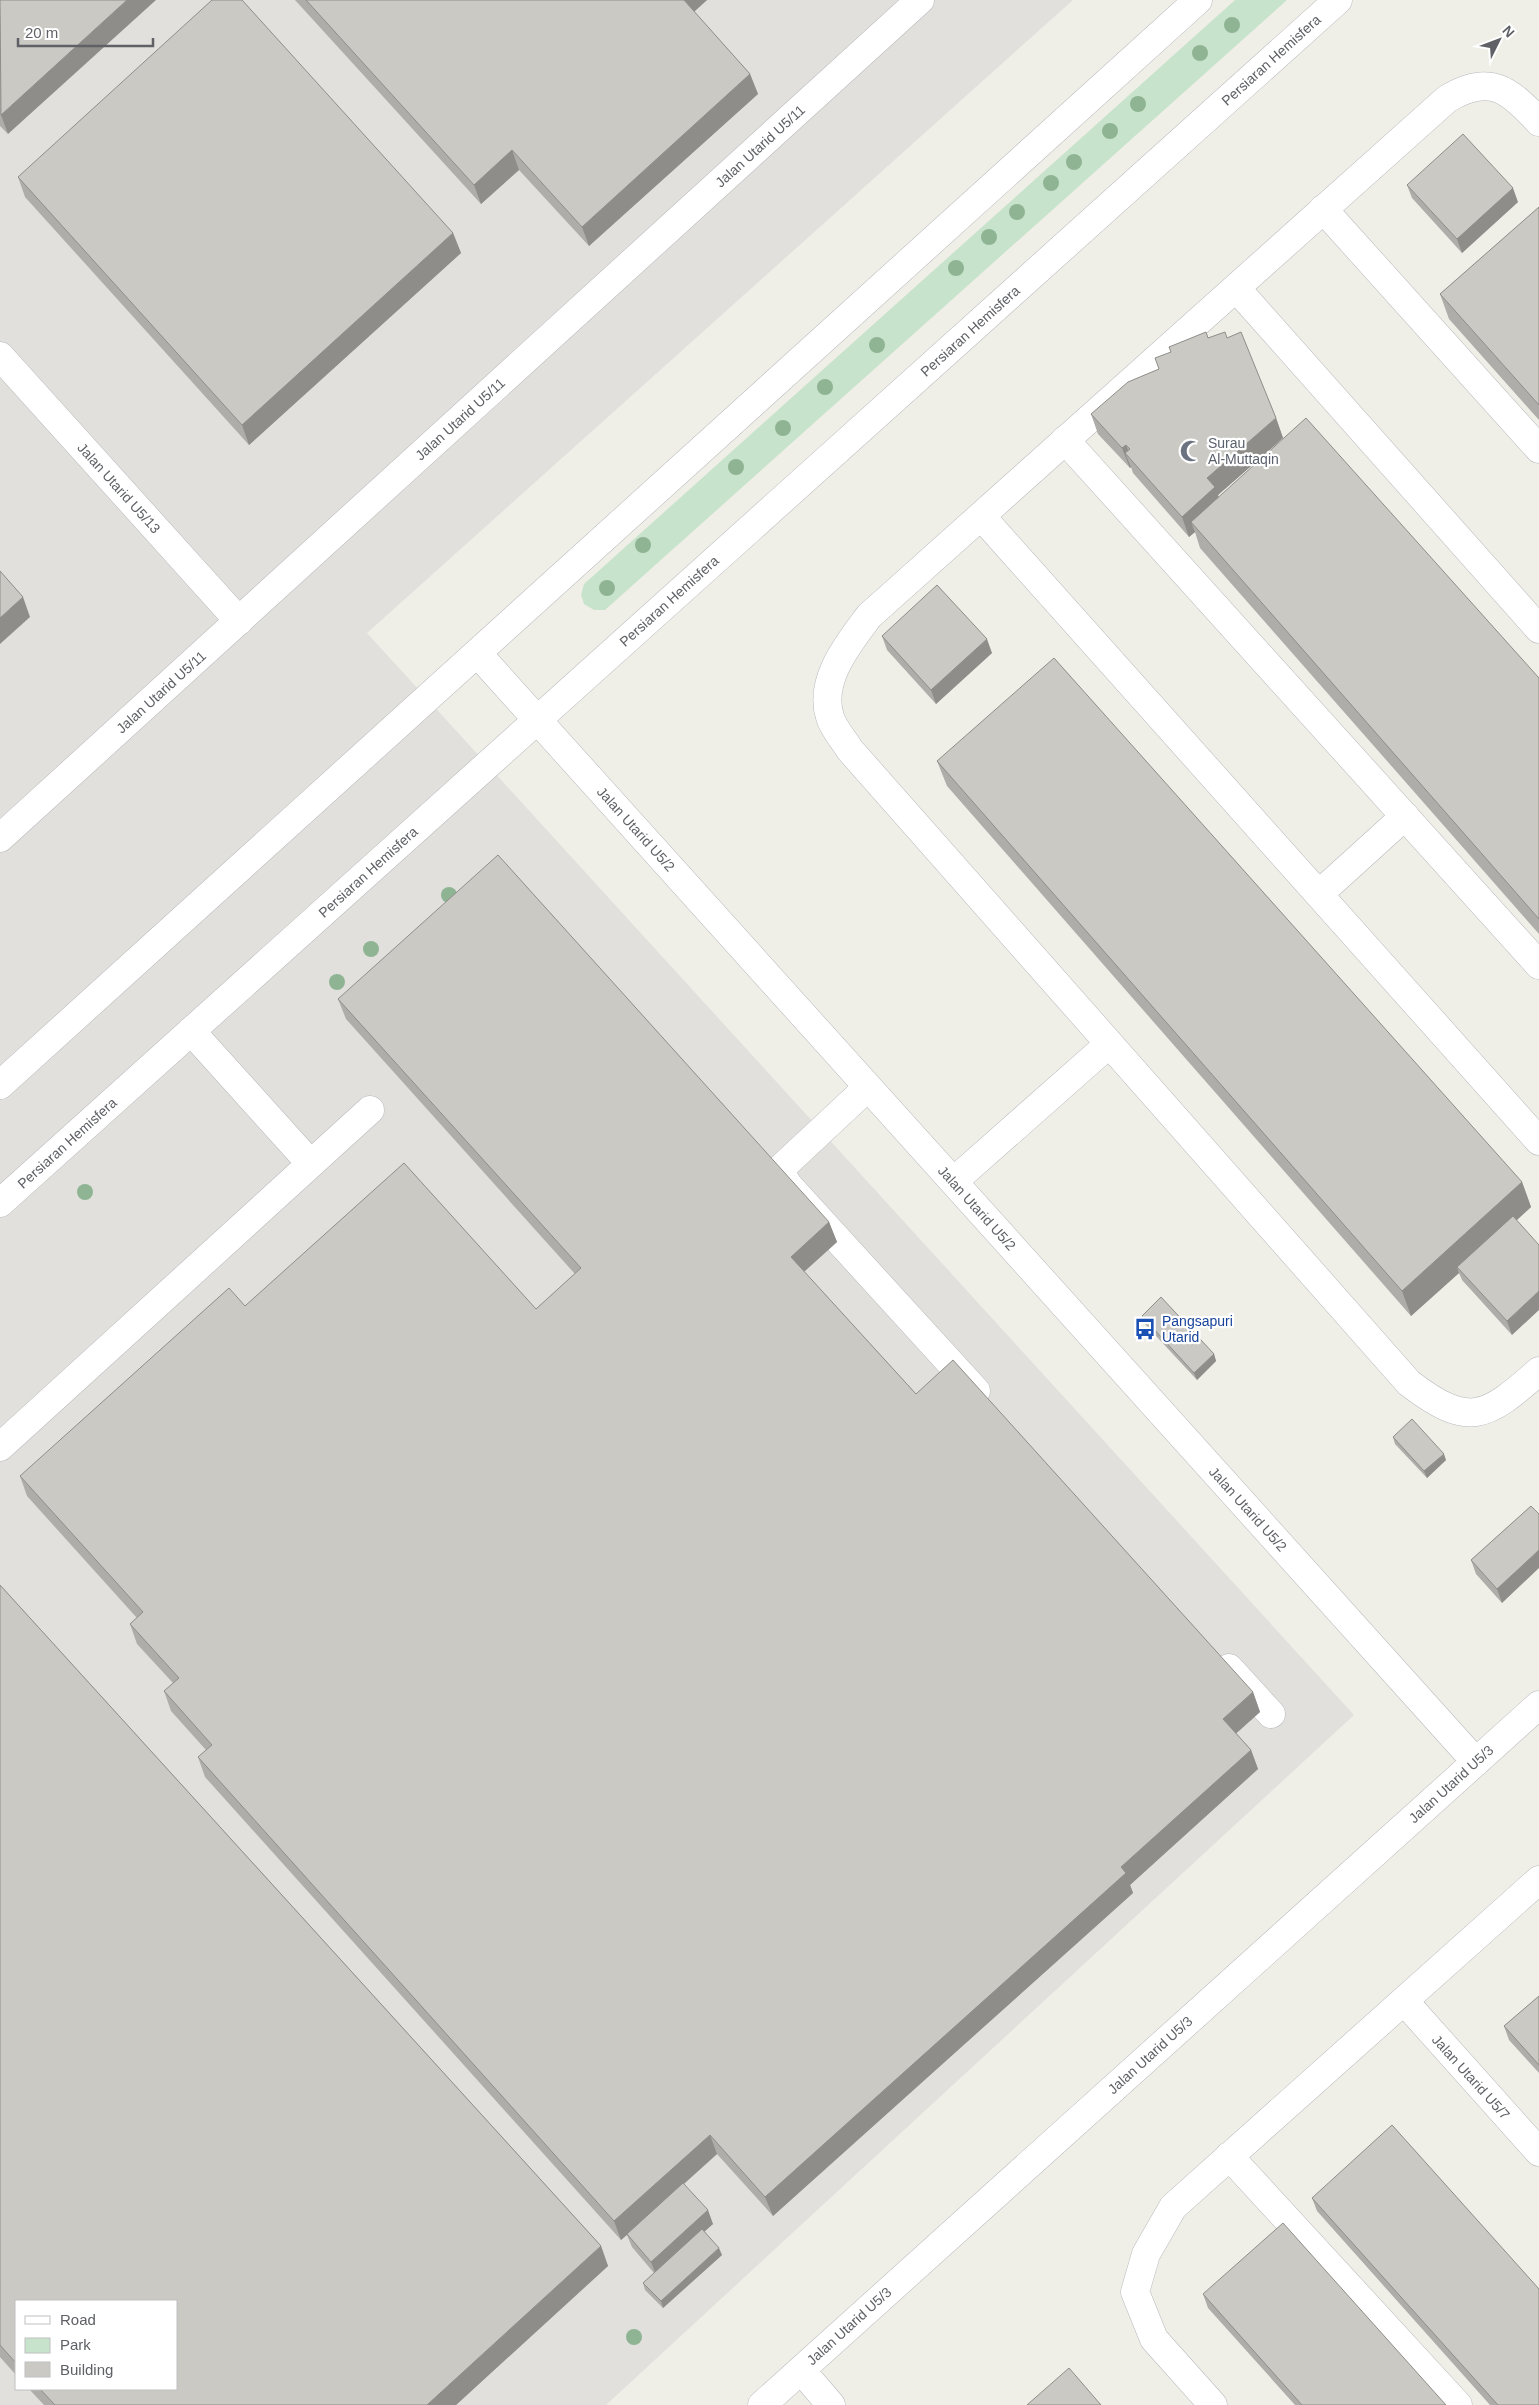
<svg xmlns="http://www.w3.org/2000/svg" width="1539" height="2405" font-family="Arial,sans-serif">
  <rect width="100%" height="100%" fill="#efefe8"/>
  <!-- industrial -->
  <path fill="#e1e0dc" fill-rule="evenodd" d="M0,0H1073L367,633L1354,1715L606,2405H0ZM16,2301H176V2389H16Z"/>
  <!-- green -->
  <path fill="#c8e3cb" d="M1235,0H1287L605,610H594L584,604L581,595L584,584Z"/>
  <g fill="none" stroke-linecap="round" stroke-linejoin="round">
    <!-- minor casing -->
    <g stroke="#b8b9bc" stroke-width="29">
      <path id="minor" d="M1539,122C1509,89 1489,73 1447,99L869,616C849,643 818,680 830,717C833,728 844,740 850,750L1409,1383C1469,1429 1486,1418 1539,1371
        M1323,209L1539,449
        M1236,288L1539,629
        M0,356L239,621
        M1065,440L1539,965
        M981,516L1539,1141
        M478,654L1476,1762
        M0,838L920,0
        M1319,894L1405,816
        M191,1031L310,1163
        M0,1085L1198,0
        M868,1087L779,1170L788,1185L976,1391
        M954,1181L1109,1044
        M0,1203L1338,0
        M0,1447L370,1110
        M1229,1668L1271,1714
        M1404,2001L1539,2152
        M1229,2156L1458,2405
        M801,2370L831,2405
        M762,2405L1539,1705
        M1213,2405L1154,2339L1135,2292L1146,2254L1173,2207L1539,1880"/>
    </g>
    <!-- minor -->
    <use href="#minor" stroke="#fff" stroke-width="28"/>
  </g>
  <!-- trees -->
  <g fill="#8fb493">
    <circle cx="1232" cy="25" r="8"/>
    <circle cx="1200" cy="53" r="8"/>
    <circle cx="1138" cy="104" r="8"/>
    <circle cx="1110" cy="131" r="8"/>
    <circle cx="1074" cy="162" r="8"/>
    <circle cx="1051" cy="183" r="8"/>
    <circle cx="1017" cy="212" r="8"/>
    <circle cx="989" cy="237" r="8"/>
    <circle cx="956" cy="268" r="8"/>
    <circle cx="877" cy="345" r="8"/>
    <circle cx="825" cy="387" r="8"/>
    <circle cx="783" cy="428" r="8"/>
    <circle cx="736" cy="467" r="8"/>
    <circle cx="643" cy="545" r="8"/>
    <circle cx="607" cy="588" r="8"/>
    <circle cx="449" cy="895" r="8"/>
    <circle cx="371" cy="949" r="8"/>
    <circle cx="337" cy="982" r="8"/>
    <circle cx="85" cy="1192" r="8"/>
    <circle cx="634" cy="2337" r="8"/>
  </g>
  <!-- wall -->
  <path fill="#afada9" d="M0,0L8,134L0,126Z
    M295,0H707L694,12L750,74L758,94L589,246L519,170L481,204Z
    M18,177L453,233L461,253L249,445L25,197Z
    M1407,185L1518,202L1462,253L1412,198Z
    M1539,207V420L1449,319L1440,294Z
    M1208,338H1227L1276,418L1283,438L1218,495L1219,498L1539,678V934L1200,548L1195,532L1189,537L1133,473L1131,467L1130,468L1098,434L1091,414L1159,369L1171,352L1169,347Z
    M882,636L992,653L936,704L887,650Z
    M937,761L1522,1182L1531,1207L1517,1220L1512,1335L1462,1280L1459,1273L1411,1316L947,786Z
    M338,999L829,1222L837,1242L804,1272L916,1394L1253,1692L1260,1712L1236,1733L1251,1750L1258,1769L1130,1885L1133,1893L773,2216L717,2154L684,2184L713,2224L704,2231L722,2255L663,2308L645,2290L643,2283L654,2273L632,2247L627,2235L621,2240L205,1777L198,1757L206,1750L171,1711L164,1691L173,1683L137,1644L130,1624L137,1618L27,1496L20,1476L536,1309L575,1274L346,1019Z
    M1142,1316L1214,1354L1216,1361L1197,1380L1144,1323Z
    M1393,1437L1446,1460L1427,1478L1395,1444Z
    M1531,1506L1502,1603L1476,1574L1471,1560Z
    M0,1585L601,2246L608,2266L456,2405H44L29,2389H176L16,2301V2375L0,2357Z
    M1539,1996V2073L1509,2040L1504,2026Z
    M1312,2198L1539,2405H1490L1317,2211Z
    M1203,2294L1446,2405H1295L1208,2308Z"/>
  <!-- shaded-wall -->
  <path fill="#8e8d89" d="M127,0H156L8,134L1,115Z
    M682,0H707L688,17Z
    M750,74L758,94L589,246L582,227Z
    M512,150L519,170L481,204L474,185Z
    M1513,188L1518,202L1462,253L1457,239Z
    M453,233L461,253L249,445L242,425Z
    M1276,418L1283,438L1218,495L1222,507L1191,522L1195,532L1189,537L1182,517L1207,478Z
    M1126,445L1132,460L1125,453L1131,467L1130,468L1122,448Z
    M23,597L30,617L0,644V618Z
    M987,639L992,653L936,704L931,690Z
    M1522,1182L1531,1207L1461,1271L1457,1267L1459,1273L1411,1316L1402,1291Z
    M829,1222L837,1242L798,1277L791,1257Z
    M1539,1291V1310L1512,1335L1507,1321Z
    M1214,1354L1216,1361L1197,1380L1194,1373Z
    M1444,1454L1446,1460L1427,1478L1424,1471Z
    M1539,1550V1568L1502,1603L1497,1589Z
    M1253,1692L1260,1712L1230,1739L1223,1719Z
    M1251,1750L1258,1769L1130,1885L1133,1893L773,2216L765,2197L1121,1867Z
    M710,2135L717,2154L621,2240L614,2221Z
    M708,2210L713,2224L656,2275L651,2262Z
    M601,2246L608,2266L456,2405H427Z
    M719,2248L722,2255L663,2308L661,2301Z"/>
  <!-- building -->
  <path fill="#cbc9c4" stroke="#8e8d89" d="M0,0H127L1,115Z
    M212,0H242L453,233L242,425L18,177Z
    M306,0H684L750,74L582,227L512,150L474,185Z
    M1463,134L1513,188L1457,239L1407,185Z
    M1539,207V405L1440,294Z
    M1206,332L1208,338L1225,332L1227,338L1241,332L1276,418L1207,478L1215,487L1182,517L1125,453L1130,449L1126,445L1122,448L1091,414L1128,382L1159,369L1155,358L1171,352L1169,347Z
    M1306,418L1539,678V919L1191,522Z
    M0,571L23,597L0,618Z
    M937,585L987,639L931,690L882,636Z
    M1054,658L1522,1182L1402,1291L937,761Z
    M498,855L829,1222L791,1257L916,1394L953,1360L1253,1692L1223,1719L1251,1750L1121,1867L1126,1873L765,2197L710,2135L614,2221L198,1757L212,1745L164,1691L179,1678L130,1624L143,1612L20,1476L229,1288L245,1306L404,1163L536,1309L581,1268L338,999Z
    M1513,1216L1539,1245V1291L1507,1321L1457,1267Z
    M1161,1297L1214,1354L1194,1373L1142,1316Z
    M1412,1419L1444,1454L1424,1471L1393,1437Z
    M1531,1506L1539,1514V1550L1497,1589L1471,1560Z
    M0,1585L601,2246L427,2405H55L40,2389H176V2301H16V2363L0,2345Z
    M1539,1996V2065L1504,2026Z
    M1392,2125L1539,2289V2405H1498L1312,2198Z
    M683,2183L708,2210L651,2262L627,2234Z
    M1283,2223L1446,2405H1302L1203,2294Z
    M702,2229L719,2248L661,2301L643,2283Z
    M1069,2368L1101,2405H1027Z"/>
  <!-- icons -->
  <defs>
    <g id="mosque-bare" transform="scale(1.725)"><path d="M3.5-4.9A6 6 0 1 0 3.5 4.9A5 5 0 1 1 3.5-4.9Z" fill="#6b7280" stroke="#fff" stroke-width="2.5" paint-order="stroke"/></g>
    <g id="bus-bare" transform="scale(1.725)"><path d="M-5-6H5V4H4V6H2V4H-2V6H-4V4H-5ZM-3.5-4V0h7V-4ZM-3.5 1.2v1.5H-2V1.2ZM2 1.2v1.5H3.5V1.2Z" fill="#1a4fb4" stroke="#fff" stroke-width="2.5" paint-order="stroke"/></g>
  </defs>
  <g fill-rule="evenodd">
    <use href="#mosque-bare" x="1191" y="451"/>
    <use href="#bus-bare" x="1145" y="1329"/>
  </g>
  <g text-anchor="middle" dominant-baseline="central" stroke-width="4.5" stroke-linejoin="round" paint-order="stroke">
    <!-- street labels -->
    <g font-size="14" fill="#5f6166" stroke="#fff">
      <text transform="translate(1271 60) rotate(-42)">Persiaran Hemisfera</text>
      <text transform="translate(760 146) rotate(-42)">Jalan Utarid U5/11</text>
      <text transform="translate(970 331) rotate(-42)">Persiaran Hemisfera</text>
      <text transform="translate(460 419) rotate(-42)">Jalan Utarid U5/11</text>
      <text transform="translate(119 488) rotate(48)">Jalan Utarid U5/13</text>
      <text transform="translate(669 601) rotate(-42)">Persiaran Hemisfera</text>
      <text transform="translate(161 692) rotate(-42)">Jalan Utarid U5/11</text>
      <text transform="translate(636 829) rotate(48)">Jalan Utarid U5/2</text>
      <text transform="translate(368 872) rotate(-42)">Persiaran Hemisfera</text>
      <text transform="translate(67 1143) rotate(-42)">Persiaran Hemisfera</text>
      <text transform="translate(977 1208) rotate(48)">Jalan Utarid U5/2</text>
      <text transform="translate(1248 1509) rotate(48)">Jalan Utarid U5/2</text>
      <text transform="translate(1451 1784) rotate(-42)">Jalan Utarid U5/3</text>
      <text transform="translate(1150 2055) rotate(-42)">Jalan Utarid U5/3</text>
      <text transform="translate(1471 2077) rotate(48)">Jalan Utarid U5/7</text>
      <text transform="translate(849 2326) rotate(-42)">Jalan Utarid U5/3</text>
    </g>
    <!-- worship labels -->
    <g font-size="14" fill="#5b616d" stroke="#fff" text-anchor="start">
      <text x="1208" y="443">Surau<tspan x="1208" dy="16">Al-Muttaqin</tspan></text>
    </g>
    <!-- transit labels -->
    <g font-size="14" fill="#164399" stroke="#fff" text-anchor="start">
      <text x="1162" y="1321">Pangsapuri<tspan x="1162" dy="16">Utarid</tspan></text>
    </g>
  </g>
  <!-- legend -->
  <rect x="15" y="2300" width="162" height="90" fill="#ffffff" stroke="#bfc0c2"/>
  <rect x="25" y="2316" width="25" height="8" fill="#ffffff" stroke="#bfc0c2"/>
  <text x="60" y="2325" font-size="15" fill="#5f6166">Road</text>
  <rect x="25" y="2338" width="25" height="15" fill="#c8e3cb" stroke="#bfc0c2"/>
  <text x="60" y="2350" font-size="15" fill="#5f6166">Park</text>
  <rect x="25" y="2362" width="25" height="15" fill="#cbc9c4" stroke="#bfc0c2"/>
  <text x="60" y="2375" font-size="15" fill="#5f6166">Building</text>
  <!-- north arrow -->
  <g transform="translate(1499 40) rotate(48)" stroke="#ffffff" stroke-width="4" paint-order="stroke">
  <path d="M0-4L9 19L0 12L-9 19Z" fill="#5f6166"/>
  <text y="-8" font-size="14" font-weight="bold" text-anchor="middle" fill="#5f6166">N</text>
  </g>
  <!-- scale -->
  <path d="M18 38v8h135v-8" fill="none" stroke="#5f6166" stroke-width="2.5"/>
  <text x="25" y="38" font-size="15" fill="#5f6166" stroke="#ffffff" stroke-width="4" paint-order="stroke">20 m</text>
</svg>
